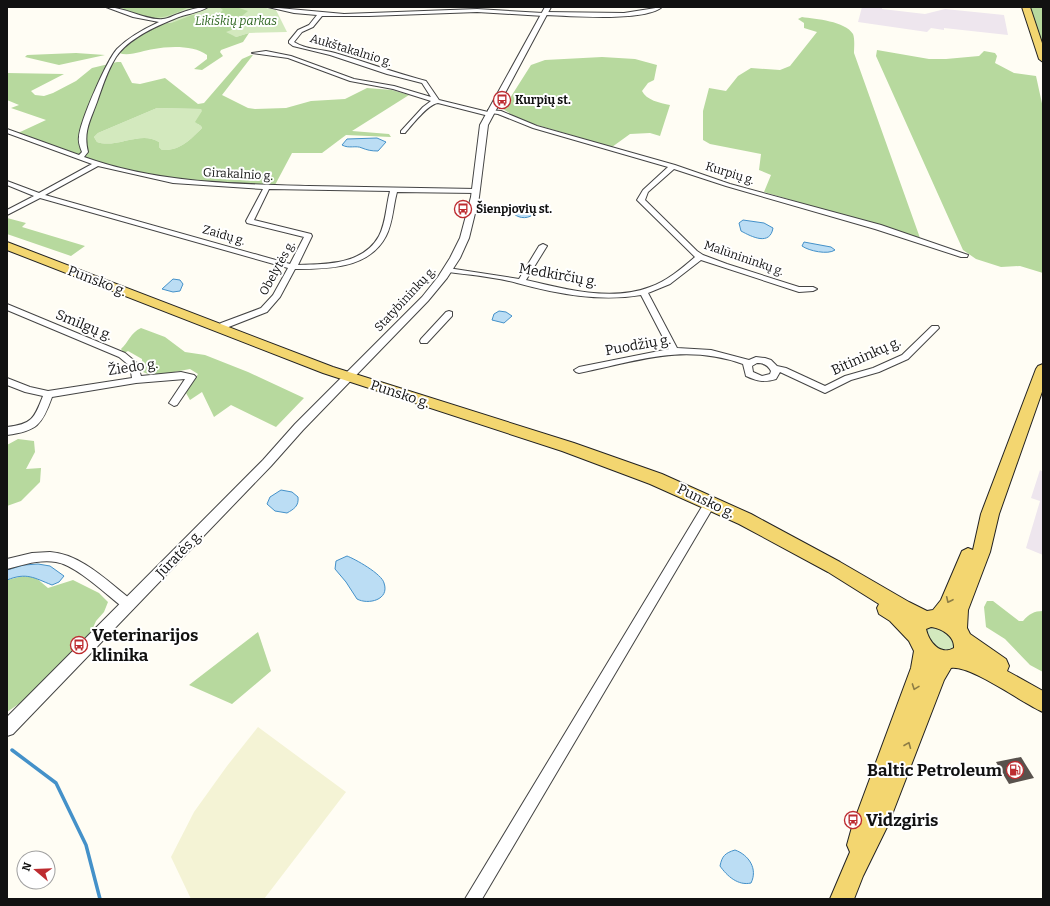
<svg xmlns="http://www.w3.org/2000/svg" width="1050" height="906" font-family="Bitter,serif">
  <rect width="100%" height="100%" fill="#fffdf4"/>
  <!-- industrial -->
  <path fill="#eee6ee" d="M862,7H882V9L925,14L945,9L1004,15L1008,35L944,28V30L931,28L927,32L858,22Z
    M1040,470L1043,472V555L1026,548L1040,501L1031,498Z"/>
  <!-- farmland -->
  <path fill="#f4f3d5" d="M258,727L346,792L264,899H191L171,857L194,812L227,766Z"/>
  <!-- green -->
  <path fill="#d3e9be" d="M117,7H261L276,10L287,32L249,33L236,37L174,22L139,16Z
    M157,108L201,109L203,111L198,124L201,126L202,128C190,140 180,151 162,150L159,147V142C141,130 116,149 97,142L94,137L98,133Z
    M924,625L950,630L959,651L935,650L921,628Z"/>
  <!-- forest -->
  <path fill="#b7d99e" fill-rule="evenodd" d="M126,7H189C162,21 150,21 122,9Z
    M219,7H236L248,11L237,20L234,29L226,32L236,37L249,33L243,42L221,50L220,52L223,56L202,70L194,69L207,59V55C194,45 169,46 154,49C143,50 130,57 119,53L134,40L161,24L174,22L192,15H218L223,10Z
    M1030,7H1043V46Z
    M802,17C816,19 845,21 853,34C855,39 854,48 854,53L920,238L764,192L771,175L759,170L761,154L710,144L703,140V111L709,88L726,91L738,76L751,68L780,70L790,66L817,32L804,28V23L798,19Z
    M877,50L929,59H946L979,56L984,51L995,53L997,56L995,63L1014,73L1036,76L1043,108V273L1020,266L1001,267L976,259L963,250L876,56Z
    M76,53L105,55L59,65L25,57L27,55Z
    M251,55H253L222,95L248,108L255,109L286,108L311,101L345,99L367,88L392,90L409,95L352,131L389,134L391,137L346,135L322,153H292L275,185C230,184 184,183 139,174C98,165 58,148 18,133L46,120L11,108L19,105L7,100V73L64,74L31,91L35,95L44,96L53,93L76,81L92,68L117,62H121L132,83L140,84L165,78L198,104L204,103L242,59ZM157,108L201,109L202,111L195,122L201,126L202,128C190,140 180,151 162,150L159,147V142C141,130 116,149 97,142L94,137L98,133Z
    M602,57L635,59L657,65L654,80L648,83L642,91C646,100 660,103 670,105L660,136L650,133L630,134L612,147L520,120L503,109L531,65L545,60Z
    M7,218L26,223L22,227L85,246L71,256L7,234Z
    M141,328L165,337L185,352L205,355L248,372L304,398L276,427L231,405L214,417L202,392L190,400L186,393L198,374L190,369L153,376L143,372L142,359L128,351L124,353L121,349C129,342 130,333 141,328Z
    M18,439L34,441L35,452L26,469L41,468L40,482L21,501L7,506V445Z
    M23,576L35,577L48,588L73,580L99,593L108,602L104,612L96,621L88,639L26,699L7,712V580Z
    M987,601H993L1019,621H1023C1029,614 1034,611 1043,611V672L1030,665L1005,639L986,627L984,607Z
    M258,632L271,671L232,704L189,685Z"/>
  <!-- water -->
  <path fill="#bbddf4" stroke="#4491c9" d="M377,138L386,142L378,151C371,151 367,150 362,148C356,145 349,149 342,145L347,139Z
    M518,206L530,208L535,213C529,219 520,219 514,214L513,210Z
    M743,220L764,223L773,228C770,246 752,237 741,231L739,223Z
    M804,242L831,247L835,250C828,255 809,251 802,246Z
    M173,279L180,280L183,284L180,291L173,292L162,289Z
    M499,311L506,312L512,316L504,323L492,320L494,314Z
    M281,490L292,492L298,497C299,506 294,509 287,513L275,511L267,504L270,497Z
    M347,556C355,559 382,574 384,583C390,600 368,605 357,599L346,582L335,569L336,561Z
    M38,564L50,566L64,576L59,582L52,585C34,578 27,572 7,580V570L24,565Z
    M735,850C749,855 758,869 751,883C738,886 727,876 720,866C722,856 725,853 735,850Z"/>
  <g fill="none" stroke-linecap="round" stroke-linejoin="round">
    <!-- stream -->
    <path stroke="#4491c9" stroke-width="3.5" d="M12,750L56,783L86,845L100,899"/>
  </g>
  <!-- building -->
  <path fill="#59524d" d="M1021,757L1034,778L1009,784L996,762Z"/>
  <g fill="none" stroke-linecap="round" stroke-linejoin="round">
    <!-- minor casing -->
    <g stroke="#444" stroke-width="2">
      <path id="minor" d="M106,7C125,7 146,21 163,19C168,19 174,15 178,14C188,10 198,7 208,7C199,13 185,14 174,19C154,27 128,39 116,57C107,71 102,88 97,102C90,121 83,132 88,152L84,157C156,183 234,184 309,186C365,187 420,188 476,189L479,191L476,193L397,192C393,206 393,223 386,236C369,269 327,269 295,269L280,297L267,312L221,330H215L214,328L221,323L261,308L273,295L288,268L40,198L7,215V210L34,196L7,185V181L39,193L92,164L7,133V129L79,155L82,152C80,147 78,142 79,137C80,121 107,60 117,49C129,37 144,29 159,22L133,17ZM98,166L173,183L263,189L246,221L247,223L304,237L290,264L45,195ZM269,189L390,191C386,206 386,223 379,236C363,265 326,264 298,265L312,236L311,234L254,220Z
        M268,7L344,14L477,9L543,13L545,12L624,13L662,7C644,22 571,16 546,15L544,16L477,12L369,16H322L313,27L302,32L294,42C306,50 322,49 335,53C366,62 395,73 426,81L439,100L488,112V110L501,111L537,126L675,165L730,184L881,225L968,255L967,257H961L875,229L726,186L674,169L648,192L645,200L697,251L703,255L727,264L799,287H813L817,289L813,291L799,292L701,260L670,284L648,293L677,348L711,350L749,360L756,357L765,358L771,360L777,366L786,368L825,386L845,376L873,368L902,355L932,326H938L939,328L908,359L879,372L851,380L825,393L780,372L776,379C764,383 757,381 746,376L743,364C683,343 638,361 579,373L576,372L574,370L579,367L669,349L641,295C600,302 557,294 517,283C495,277 471,275 448,272L444,270L448,268L519,279L539,246L543,244L547,246L526,280C565,289 611,302 650,287C667,281 681,269 695,257L637,200L643,190L668,167L533,128L498,114L491,113V115L489,116L438,103C428,104 412,125 405,133H401V131L423,107L431,101L393,89L350,81L288,58L252,53L266,51L291,56L354,79L394,86L431,97L422,83L387,74L330,55L293,46L289,43V41L298,30L309,25L317,15L294,13ZM757,363C764,363 768,365 771,371L770,374L762,376L753,372L752,366Z
        M7,304L125,353L137,363L141,376L181,372L194,375L196,377L177,405L174,406L169,403L185,379L136,383L52,397C42,425 37,431 7,435V427C32,424 34,419 43,396L25,392L7,385V378L30,387L48,391L132,378L130,366L119,357L7,310Z
        M449,311L452,312V316L427,343H421L420,341L421,339L446,312Z
        M710,499L714,500L715,503L714,506L482,899H465L706,500Z
        M50,552C82,554 109,583 133,601L135,605L133,609L129,610L125,609C108,596 76,565 56,562C40,559 22,565 7,569V559L32,553Z"/>
    </g>
    <!-- tertiary casing -->
    <g stroke="#444" stroke-width="2">
      <path id="tertiary" d="M545,7H551L488,125L479,197L469,238L460,258L447,278L428,301L303,430L271,466L13,734L7,736V717L263,460L295,424L422,297L438,277L450,258L460,238L471,197L480,125Z"/>
    </g>
    <!-- primary casing -->
    <g stroke="#222" stroke-width="2">
      <path id="primary" d="M1022,7H1030L1043,46V62L1039,59Z
        M7,242L333,367L574,443L662,474L751,514L840,562L909,602L927,611L933,610L941,600L962,551L968,548L973,550L981,514L1036,369L1038,366L1043,364V389L999,514L990,552L968,610L967,628L970,634L1006,659L1009,666L1007,671L1043,691V712C1022,703 971,665 951,668L944,680L888,825L863,876L854,899H830L850,852L847,845L852,827L911,668L914,651L909,641L890,621L879,614L877,608L879,604L828,572L739,524L650,484L562,451L323,373L7,250ZM931,627C941,628 955,636 954,648C940,656 929,642 926,629Z"/>
    </g>
    <!-- minor -->
    <use href="#minor" fill="#fff" fill-rule="evenodd"/>
    <!-- tertiary -->
    <use href="#tertiary" fill="#fff" fill-rule="evenodd"/>
    <!-- primary -->
    <use href="#primary" fill="#f3d670" fill-rule="evenodd"/>
  </g>
  <!-- one-way arrows -->
  <defs><path id="oneway-chevron" d="M-2-3.5L2.5 0L-2 3.5" fill="none" stroke-width="1.6" stroke-linecap="round" stroke-linejoin="round"/></defs>
  <g stroke="#8d7d45">
    <use href="#oneway-chevron" transform="translate(949 600) rotate(115)"/>
    <use href="#oneway-chevron" transform="translate(915 687) rotate(110)"/>
    <use href="#oneway-chevron" transform="translate(908 745) rotate(-68)"/>
  </g>
  <!-- icons -->
  <defs>
    <g id="bus-ring" transform="scale(0.9)"><circle r="9.5" fill="#fff" stroke="#bd2c30" stroke-width="1.5"/><path d="M-5-6H5V4H4V6H2V4H-2V6H-4V4H-5ZM-3.5-4V0h7V-4ZM-3.5 1.2v1.5H-2V1.2ZM2 1.2v1.5H3.5V1.2Z" fill="#bd2c30"/></g>
    <g id="fuel-ring" transform="scale(0.9)"><circle r="9.5" fill="#fff" stroke="#bd2c30" stroke-width="1.5"/><path d="M-5.5-6h7V0h2V4h1.3V-2.5L3-4.5l.8-.8L6-3V5H2.5V1h-1V6h-7ZM-4.2-4.7v3.2H.2V-4.7Z" fill="#bd2c30"/></g>
  </defs>
  <g fill-rule="evenodd">
    <use href="#bus-ring" x="502" y="100"/>
    <use href="#bus-ring" x="463" y="209"/>
    <use href="#bus-ring" x="79" y="645"/>
    <use href="#fuel-ring" x="1015" y="770"/>
    <use href="#bus-ring" x="853" y="820"/>
  </g>
  <g text-anchor="middle" dominant-baseline="central" stroke-width="4" stroke-linejoin="round" paint-order="stroke">
    <!-- far-park labels -->
    <g font-size="12" font-style="italic" fill="#2f6722" stroke="#fff">
      <text x="236" y="21">Likiškių parkas</text>
    </g>
    <!-- far-street labels -->
    <g font-size="12" fill="#111" stroke="#fff">
      <text transform="translate(351 50) rotate(17)">Aukštakalnio g.</text>
      <text transform="translate(730 173) rotate(17)">Kurpių g.</text>
      <text transform="translate(238 174) rotate(3)">Girakalnio g.</text>
      <text transform="translate(224 235) rotate(16)">Zaidų g.</text>
      <text transform="translate(744 258) rotate(19)">Malūnininkų g.</text>
      <text transform="translate(277 268) rotate(-61)">Obelytės g.</text>
      <text transform="translate(405 299) rotate(-47)">Statybininkų g.</text>
    </g>
    <!-- far-poi labels -->
    <g font-size="12" font-weight="bold" fill="#111" stroke="#fff" text-anchor="start">
      <text x="515" y="100">Kurpių st.</text>
      <text x="476" y="209">Šienpjovių st.</text>
    </g>
    <!-- street labels -->
    <g font-size="14" fill="#111" stroke="#fff">
      <text transform="translate(558 275) rotate(10)">Medkirčių g.</text>
      <text transform="translate(97 281) rotate(21)">Punsko g.</text>
      <text transform="translate(84 325) rotate(22)">Smilgų g.</text>
      <text transform="translate(638 345) rotate(-10)">Puodžių g.</text>
      <text transform="translate(866 356) rotate(-24)">Bitininkų g.</text>
      <text transform="translate(133 367) rotate(-8)">Žiedo g.</text>
      <text transform="translate(400 394) rotate(18)">Punsko g.</text>
      <text transform="translate(706 501) rotate(25)">Punsko g.</text>
      <text transform="translate(179 554) rotate(-46)">Jūratės g.</text>
    </g>
    <!-- near-poi labels -->
    <g font-size="17" font-weight="bold" fill="#111" stroke="#fff" text-anchor="start">
      <text x="92" y="635">Veterinarijos<tspan x="92" dy="20">klinika</tspan></text>
      <text x="1002" y="770" text-anchor="end">Baltic Petroleum</text>
      <text x="866" y="820">Vidzgiris</text>
    </g>
  </g>
  <!-- border -->
  <rect width="1050" height="906" fill="none" stroke="#111111" stroke-width="16"/>
  <!-- north arrow -->
  <g transform="translate(36 870) rotate(289)"><circle r="19" fill="#ffffff" stroke="#a0a0a0"/>
  <path d="M0-3L7 15L0 10L-7 15Z" fill="#bd2c30"/>
  <text y="-6" font-size="11" font-weight="bold" text-anchor="middle" fill="#111111">N</text>
  </g>
</svg>
